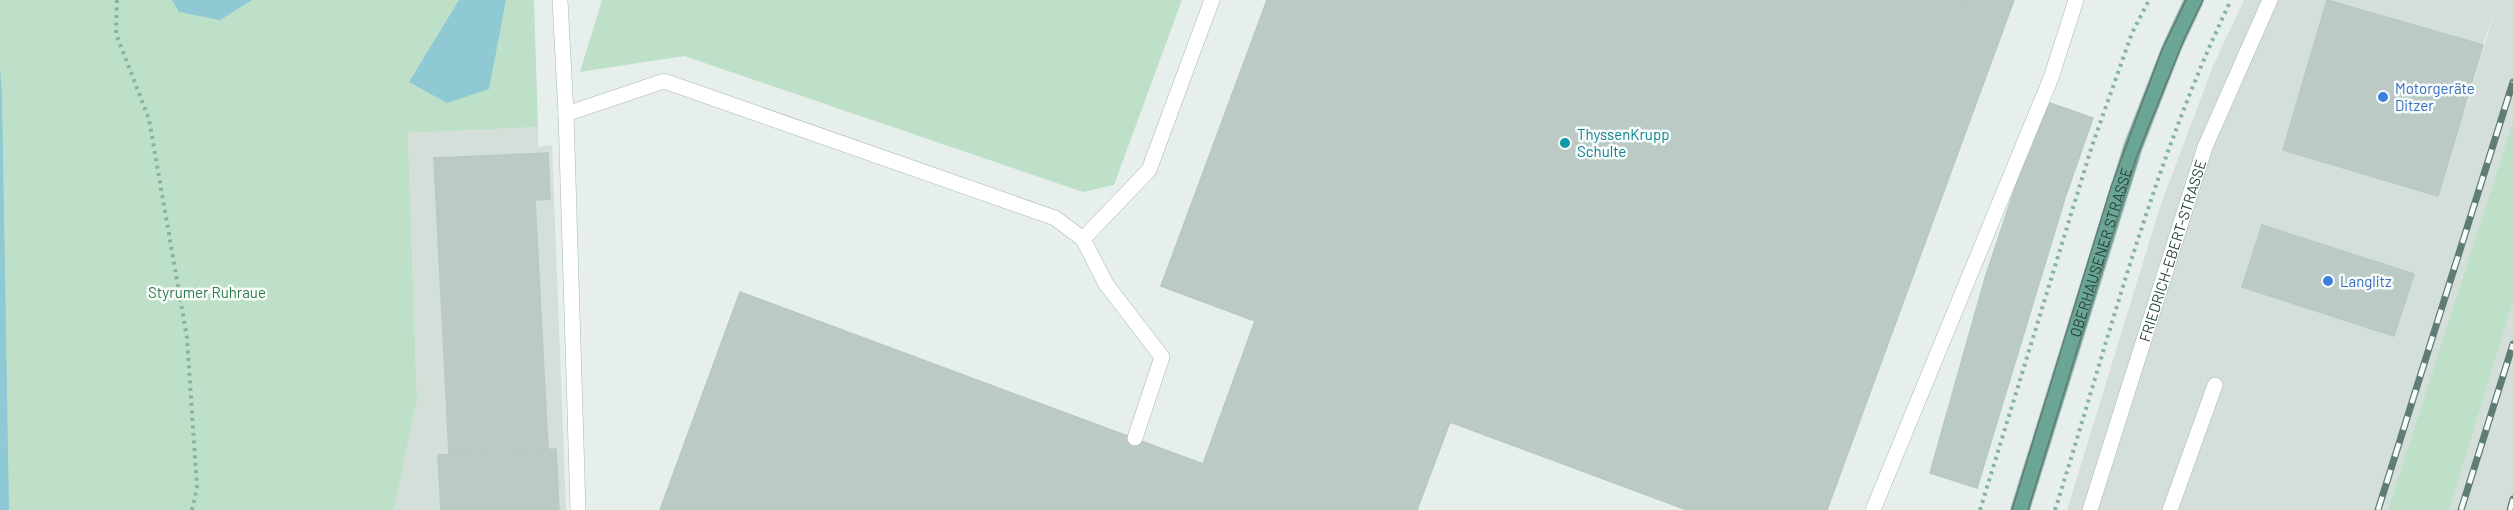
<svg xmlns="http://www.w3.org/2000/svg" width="2513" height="510" font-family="Barlow,sans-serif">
  <rect width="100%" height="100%" fill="#e6efeb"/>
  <!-- built -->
  <path fill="#d4dfda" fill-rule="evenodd" d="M2244,0H2513V510H2067L2161,204L2213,66ZM2496,7L2464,113H2463L2483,45Z
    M538,127V147L552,145L566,510H394L417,400L408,133Z"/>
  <!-- green -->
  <path fill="#bfe0c8" d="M0,0H503L435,96L447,103L502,16L506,0H534L538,127L408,133L417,400L394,510H0Z
    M602,0H1182L1114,185L1083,192L684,56L580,72Z
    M2513,122V301L2449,510H2388Z"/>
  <!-- water -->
  <path fill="#8ec9d4" d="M172,0H252L220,20L179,12Z
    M459,0H506L489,89L447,103L409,82Z
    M0,68L2,94L9,510H0Z"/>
  <!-- building -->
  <path fill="#bbcac4" stroke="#b8c9c2" stroke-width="1.5" d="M1267,0H1969L1781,510H1687L1450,422L1417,510H660L740,292L1203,464L1255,321L1161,286Z
    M1969,0H2014L1827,510H1781Z
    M2327,0L2483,45L2438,196L2283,150Z
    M2044,101L2093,118L2065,198L1977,488L1930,473L1985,278Z
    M548,153L550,199L535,200L548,449L449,454L434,158Z
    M2262,225L2414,274L2394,336L2242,287Z
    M556,449L559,510H441L438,455Z"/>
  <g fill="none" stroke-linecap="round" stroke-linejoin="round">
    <!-- service casing -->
    <g stroke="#a8b8b2" stroke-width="16">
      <g id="service">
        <path d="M560,0L566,114"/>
        <path d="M1083,239L1149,170L1212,0"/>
        <path d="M578,510L566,114L664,81L1055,218L1083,239L1106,284L1162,357L1135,438"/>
        <path d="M1873,510L2051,78L2076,0"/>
        <path id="s1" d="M2090,510L2205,147L2270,0"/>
        <path d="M2170,510L2215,385"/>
      </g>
    </g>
    <!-- primary casing -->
    <g stroke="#c2cac8" stroke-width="20">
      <g id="primary">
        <path id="s2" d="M2020,510L2133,147L2172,47L2194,0"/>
      </g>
    </g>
    <!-- path -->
    <path stroke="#86b3a5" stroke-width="4" stroke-dasharray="3 4.5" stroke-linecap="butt" d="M117,0L116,34L149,119L187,338L197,487L192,510
      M1980,510L2092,146L2132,33L2149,0
      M2055,510C2109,339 2153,162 2231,0"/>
    <!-- service -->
    <use href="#service" stroke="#fff" stroke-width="15"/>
    <!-- primary -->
    <use href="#primary" stroke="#6aa596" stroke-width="18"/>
    <!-- tram -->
    <path stroke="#5f7d75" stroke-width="1.5" d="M2012,510L2111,187L2161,52L2186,0
      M2028,510L2136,158L2185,37L2203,0"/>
    <!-- rail casing -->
    <g stroke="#5f7d75" stroke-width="7">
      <path id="rail" d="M2378,510L2513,82
        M2461,510L2513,344
        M2510,510L2513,499"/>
    </g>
    <!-- rail -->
    <use href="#rail" stroke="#f7fbf9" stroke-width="4.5" stroke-dasharray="14" stroke-linecap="butt"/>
  </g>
  <!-- markers -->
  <g fill="#3f7fe0" stroke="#f7fbf9" stroke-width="2">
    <circle cx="2383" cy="97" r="6"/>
    <circle cx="2328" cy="281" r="6"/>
  </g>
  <circle fill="#0f9aa8" stroke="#f7fbf9" stroke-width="2" cx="1565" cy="143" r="6"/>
  <g text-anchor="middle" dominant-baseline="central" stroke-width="5" stroke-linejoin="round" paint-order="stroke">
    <!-- shop labels -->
    <g font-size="15" fill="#366cbe" stroke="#f7fbf9" text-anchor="start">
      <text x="2395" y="88">Motorgeräte<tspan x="2395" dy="17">Ditzer</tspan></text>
      <text x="2340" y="281">Langlitz</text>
    </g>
    <!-- culture labels -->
    <g font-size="15" fill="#0d838f" stroke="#f7fbf9" text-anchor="start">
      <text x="1577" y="134">ThyssenKrupp<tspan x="1577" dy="17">Schulte</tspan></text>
    </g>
    <!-- street labels -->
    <g font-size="15" fill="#24423a" stroke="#f7fbf9">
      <text stroke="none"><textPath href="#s2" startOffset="270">OBERHAUSENER STRASSE</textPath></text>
      <text stroke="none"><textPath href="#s1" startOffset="272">FRIEDRICH-EBERT-STRASSE</textPath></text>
    </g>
    <!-- park labels -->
    <g font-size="15" fill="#2d7a4b" stroke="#f7fbf9">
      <text x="207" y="292">Styrumer Ruhraue</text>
    </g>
  </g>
</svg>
